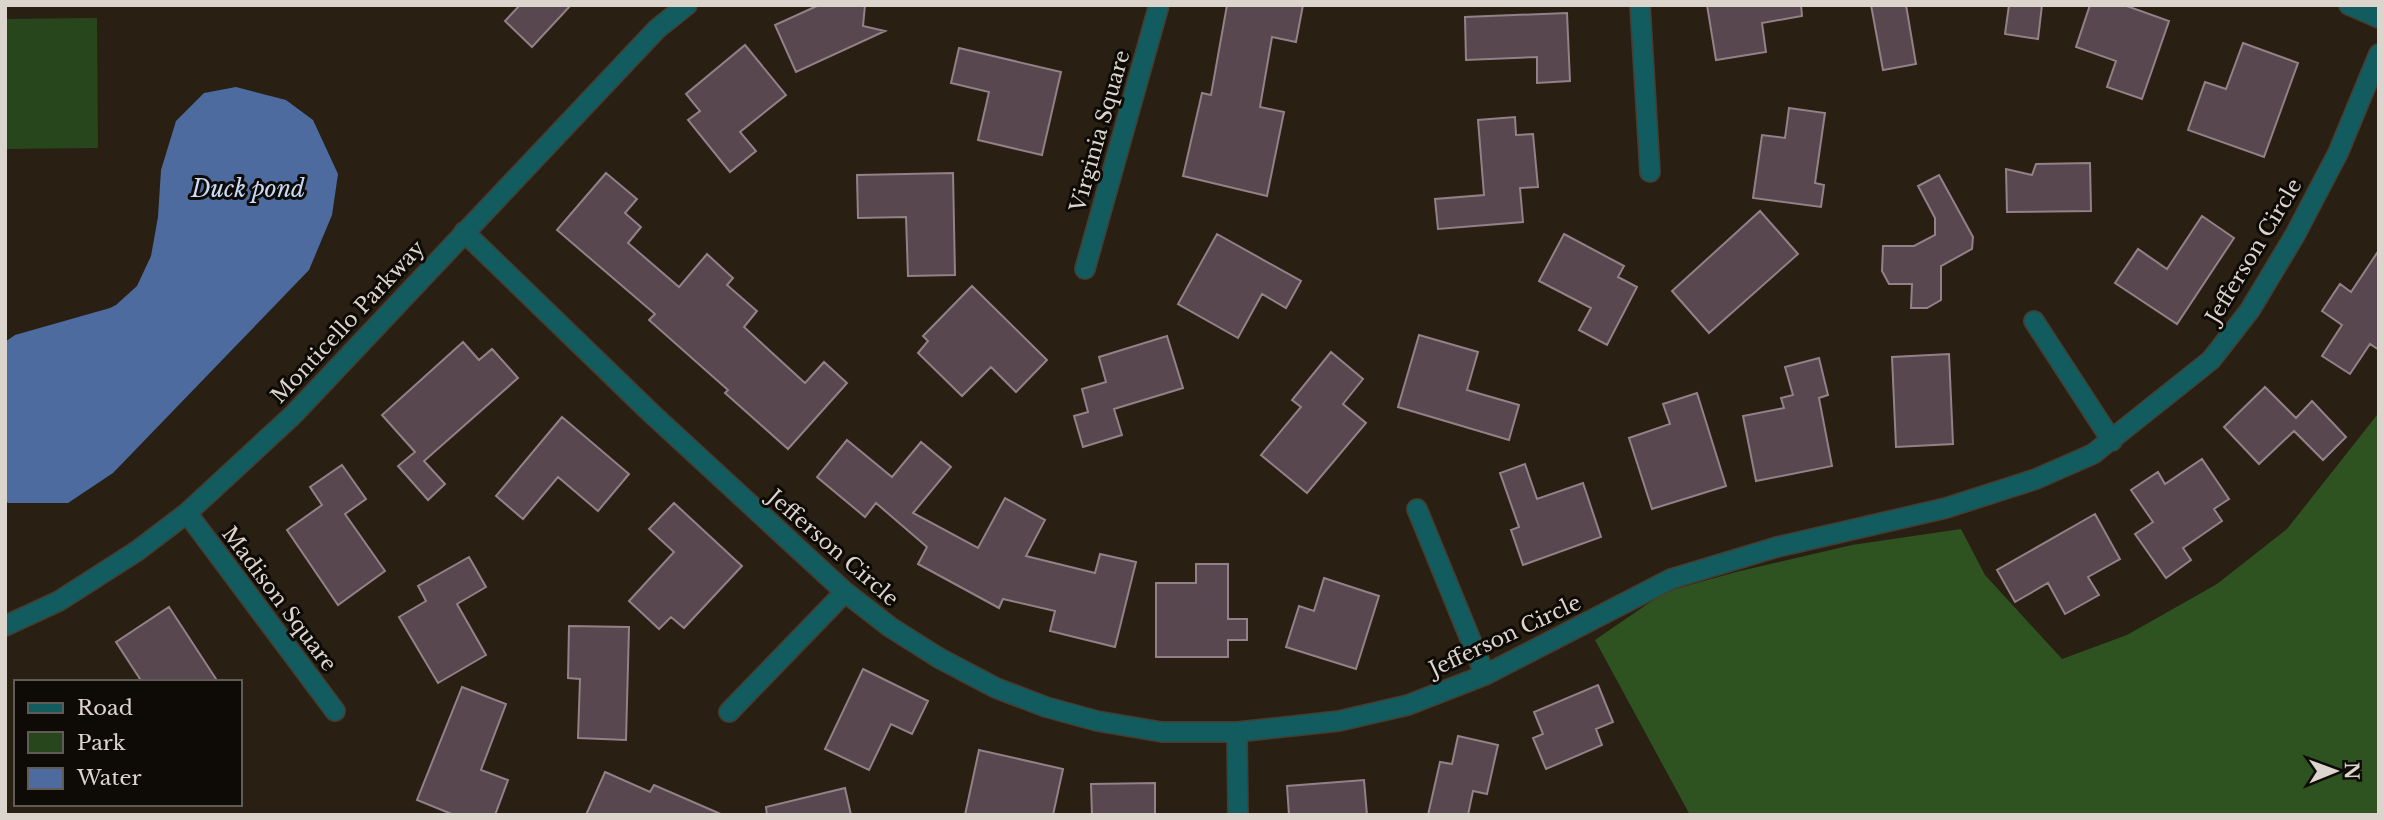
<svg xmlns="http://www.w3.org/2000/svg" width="2384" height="820" font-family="'Libre Baskerville',serif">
  <rect width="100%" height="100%" fill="#292013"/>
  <!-- green -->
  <path fill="#28461b" d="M97,18L98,148L5,149V19Z"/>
  <!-- forest -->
  <path fill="#2f5320" d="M2377,415L2379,815H1690L1595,640L1665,592L1736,572L1852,545L1961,529L1985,575L2062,659L2127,635L2217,584L2287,529Z"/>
  <!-- water -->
  <path fill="#4d6b9f" d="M236,87L286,100L313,120L338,174L332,215L309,270L113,473L68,503H8L5,500V342L15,335L110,308L116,305L137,286L151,256L158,217L161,170L176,121L204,93Z"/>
  <!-- building -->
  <path fill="#58474e" stroke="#938088" stroke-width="2" d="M520,5H571L532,47L505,21Z
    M819,5H865L863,26L885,31L796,72L775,25Z
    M1227,5H1303L1296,42L1272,37L1260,107L1284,112L1267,196L1183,176L1202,93L1211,95Z
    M1707,5H1801L1802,16L1762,23L1766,52L1716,60Z
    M1871,5H1906L1916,64L1883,70Z
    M2009,5H2042L2038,39L2005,34Z
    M2090,5H2124L2169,21L2142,99L2107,87L2116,61L2076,47Z
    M1567,13L1570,81L1537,83V57L1466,60L1465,17Z
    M2243,43L2298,63L2264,157L2188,130L2205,82L2226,89Z
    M745,45L786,95L740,132L756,151L730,172L688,120L700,111L686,94Z
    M959,48L1061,72L1042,155L978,140L989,92L951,83Z
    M1789,108L1825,113L1815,183L1824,185L1821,207L1753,198L1762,135L1785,138Z
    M1515,117L1516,135L1533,134L1538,187L1520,188L1523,222L1438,229L1435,199L1484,195L1478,120Z
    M2090,163L2091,211L2007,212L2006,169L2032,175L2036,164Z
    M606,173L637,199L625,213L641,227L628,243L679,287L707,254L733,278L727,285L757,311L744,327L805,383L824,362L847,383L788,449L725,393L728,390L649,320L655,314L557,230Z
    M953,173L955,275L908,276L906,217L858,218L857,175Z
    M1939,175L1973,237L1972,249L1941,266V300L1927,308H1911L1912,284H1889L1882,271L1883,246H1914L1935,235V218L1918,186Z
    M1760,211L1798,254L1709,333L1672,291Z
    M2202,216L2234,238L2177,324L2115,283L2138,249L2167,269Z
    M1217,234L1301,281L1286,308L1262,294L1238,338L1178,304Z
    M1564,234L1624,266L1618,277L1637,287L1607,345L1579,330L1591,308L1539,281Z
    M2379,250V350L2370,344L2350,374L2322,356L2342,325L2322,311L2340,284L2351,292Z
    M972,286L1047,360L1016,392L991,367L962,396L918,353L928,341L923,336Z
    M1419,335L1478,352L1467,390L1519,405L1509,440L1398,407Z
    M1167,336L1183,388L1114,409L1122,435L1083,447L1074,416L1088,412L1082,389L1106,382L1099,357Z
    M463,342L479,360L492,349L518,378L424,461L445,484L428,500L398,466L415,452L382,415Z
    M1331,352L1363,379L1343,404L1366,423L1307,493L1261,455L1301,407L1292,400Z
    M1949,354L1953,444L1896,447L1892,357Z
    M1819,358L1828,395L1819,398L1832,466L1756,481L1743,416L1784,408L1781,398L1793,395L1785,367Z
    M2265,387L2296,418L2312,401L2346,437L2323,460L2294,431L2259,464L2224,427Z
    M1697,393L1726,486L1652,509L1629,438L1670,424L1663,404Z
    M562,417L629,474L598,511L558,477L523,519L496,496Z
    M847,440L892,477L921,442L951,467L913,513L978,548L1005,498L1045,520L1026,556L1095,573L1100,554L1136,562L1115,647L1050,631L1055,611L1003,599L999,608L918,564L927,547L876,503L865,517L817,477Z
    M2202,459L2229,499L2214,509L2222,521L2183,548L2191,560L2166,578L2135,534L2153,522L2131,490L2158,472L2165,484Z
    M1525,464L1537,499L1583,483L1601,537L1523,565L1511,530L1519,527L1500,473Z
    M342,465L366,499L345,514L385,571L338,605L287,530L322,505L310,487Z
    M674,503L742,566L684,628L671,617L659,629L629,601L674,552L649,529Z
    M2095,514L2120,559L2088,577L2099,595L2065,614L2048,583L2015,602L1997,570Z
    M469,557L486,587L457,604L486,655L438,683L399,617L426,601L418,586Z
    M1196,564H1228V619H1247V640H1228V657H1156V583H1196Z
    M1324,578L1379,596L1356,669L1286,647L1299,606L1314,611Z
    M169,607L218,682H142L116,642Z
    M569,626L629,627L626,740L578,738L580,679L568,678Z
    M863,669L928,701L912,734L891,724L869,770L825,749Z
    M1598,685L1613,722L1596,729L1602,745L1546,769L1533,738L1543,734L1534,712Z
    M462,687L506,704L481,770L508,780L495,815H454L417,800Z
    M1458,736L1498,745L1487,794L1473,791L1468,815H1428L1440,762L1452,764Z
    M979,750L1063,769L1053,815H965Z
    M605,772L650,792L654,785L723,815H586Z
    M1364,780L1367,815H1289L1287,786Z
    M1155,783V815H1092L1091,784Z
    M845,788L851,815H767L766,807Z"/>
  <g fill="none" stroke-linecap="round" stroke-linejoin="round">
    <!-- minor casing -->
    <g stroke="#463d31" stroke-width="22">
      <path id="minor" d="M1640,5L1650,172
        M2349,5L2379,18
        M464,232L651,413L845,592L890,627L939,658L996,688L1046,707L1097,721L1162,732H1237L1339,721L1408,705L1485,675L1671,579L1777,547L1946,508L2036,479L2093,454L2211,360L2250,310L2295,235L2338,153L2379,54
        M1085,269L1159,5
        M2034,321L2112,441
        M1417,509L1485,675
        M187,513L335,711
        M5,626L59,601L137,551L187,513L293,415L657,29L687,5
        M729,712L845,592
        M1237,732L1238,815"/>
    </g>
    <!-- minor -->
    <use href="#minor" stroke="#125b5f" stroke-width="19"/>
  </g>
  <g text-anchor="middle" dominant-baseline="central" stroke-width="6" stroke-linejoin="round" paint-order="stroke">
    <!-- street labels -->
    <g font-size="21" fill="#dcd5cd" stroke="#0e0a06">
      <text transform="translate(1100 131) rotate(-74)">Virginia Square</text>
      <text transform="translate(2254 251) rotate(-59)">Jefferson Circle</text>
      <text transform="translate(348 322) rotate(-47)">Monticello Parkway</text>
      <text transform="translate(833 548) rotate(41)">Jefferson Circle</text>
      <text transform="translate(279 599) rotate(53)">Madison Square</text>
      <text transform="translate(1505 636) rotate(-25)">Jefferson Circle</text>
    </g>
    <!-- water labels -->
    <g font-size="23" font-style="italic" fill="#c7daf9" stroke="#0e0a06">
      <text x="248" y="189">Duck pond</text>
    </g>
  </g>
  <!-- border -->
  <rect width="2384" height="820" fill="none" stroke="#dcd5cd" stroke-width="14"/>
  <!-- legend -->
  <rect x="14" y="680" width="228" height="126" fill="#0e0a06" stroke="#605b56" stroke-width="2"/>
  <rect x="28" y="703" width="35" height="10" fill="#125b5f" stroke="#605b56" stroke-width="2"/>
  <text x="77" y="715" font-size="21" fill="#dcd5cd">Road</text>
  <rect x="28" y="732" width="35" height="21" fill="#28461b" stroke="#605b56" stroke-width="2"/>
  <text x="77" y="750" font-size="21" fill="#dcd5cd">Park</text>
  <rect x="28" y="768" width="35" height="21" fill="#4d6b9f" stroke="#605b56" stroke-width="2"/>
  <text x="77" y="785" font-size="21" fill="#dcd5cd">Water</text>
  <!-- north arrow -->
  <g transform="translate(2335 771) rotate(89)" stroke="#0e0a06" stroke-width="5" paint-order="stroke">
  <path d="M0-5L12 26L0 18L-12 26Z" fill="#dcd5cd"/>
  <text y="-10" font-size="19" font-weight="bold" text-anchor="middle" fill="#dcd5cd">N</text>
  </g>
</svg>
